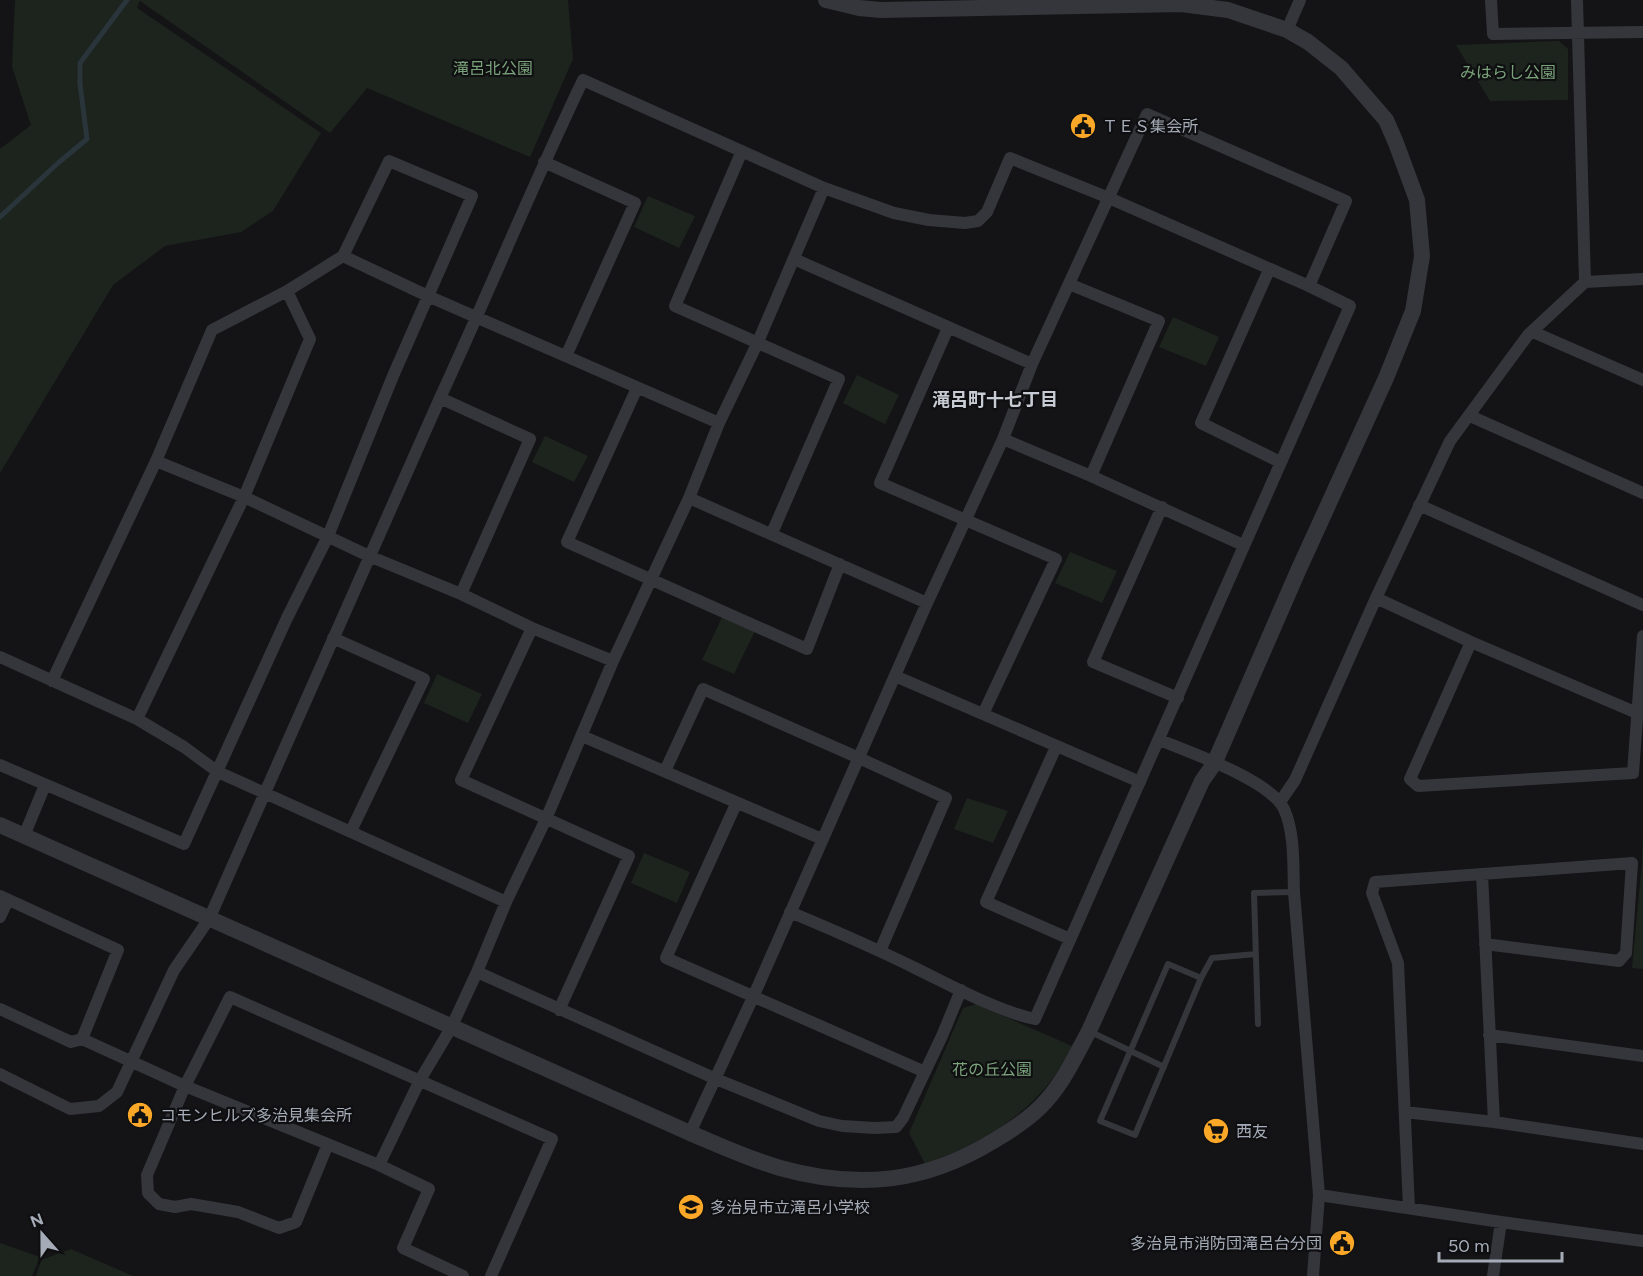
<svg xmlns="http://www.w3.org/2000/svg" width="1643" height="1276" font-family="Figtree,'Noto Sans JP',sans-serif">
  <rect width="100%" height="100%" fill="#141416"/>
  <!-- green -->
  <path fill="#1c241d" d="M15,0H568L573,59L530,157L367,88L330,133L140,1L137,8L321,133L273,211L241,232L165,246L113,285L0,473V149L31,125L12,67Z
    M1559,41L1568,49V100L1490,101L1456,45Z
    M648,196L695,216L679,248L634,227Z
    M1173,317L1219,337L1206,366L1159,347Z
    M857,375L899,395L885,424L843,403Z
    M545,436L588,456L574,482L532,462Z
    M1070,552L1117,571L1102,603L1055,583Z
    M723,615L756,629L734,674L702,660Z
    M437,674L482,694L468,723L424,703Z
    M967,798L1008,811L993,843L954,829Z
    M1643,832V969L1632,968L1642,862Z
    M644,853L690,872L677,903L631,883Z
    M976,1004L1072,1046C1067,1055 1062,1065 1056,1074C1024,1119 976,1146 925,1164L909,1133L963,1008Z
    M0,1243L40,1257L32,1276H0Z
    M71,1249L133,1276H36L41,1260Z"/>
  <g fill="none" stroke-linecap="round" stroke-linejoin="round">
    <!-- stream -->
    <path stroke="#2a343b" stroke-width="5" d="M0,217L58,163L87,139L80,84V63L127,0"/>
    <!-- service -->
    <path stroke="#35363b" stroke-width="6" d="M1201,978L1135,1135L1100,1121L1168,964L1201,978L1212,958L1256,954
      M1258,1024L1254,893L1294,892
      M1091,1032L1164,1067"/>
    <!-- minor -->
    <path stroke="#35363b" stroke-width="12" d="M1491,0L1493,34L1643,32
      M1577,0L1585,282
      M1287,30L1300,0
      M742,151L675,306L839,379L772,533
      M544,162L635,203L566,356
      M343,256L430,297L719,423
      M794,259L1032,364
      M1269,270L1201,423L1280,462
      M1069,284L1159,321L1091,476
      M948,328L880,483L1056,559L983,714
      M1533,332L1643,380
      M637,388L567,542L807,649L840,564
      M440,398L530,439L461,594
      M1470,416L1643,493
      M1003,439L1091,476L1243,545
      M156,461L244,497L369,556L461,594L532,628L613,661
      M689,498L927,603
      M1419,505L1643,605
      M1162,507L1093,662L1178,698
      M1376,598L1471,642L1637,713
      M532,628L461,780L629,856L559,1010
      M333,638L424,679L351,831
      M1471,642L1410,779L1418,786L1633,773L1643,636
      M0,657L137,719L184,747L218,772L506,902
      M895,676L1140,782
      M137,719L244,497L310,339L287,291
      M582,736L822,839
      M1160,740C1191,753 1270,780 1284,809C1295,833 1293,866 1294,892L1319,1195L1313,1276
      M1056,747L986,902L1070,939
      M0,765L184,844L287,618L328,536L393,376L472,196L389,161L343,256L287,291L212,330L156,461L52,681
      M665,771L703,689L859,758L946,798L880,951
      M1280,802L1295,780L1376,598L1450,441L1528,335L1585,282L1643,279
      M736,804L666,958L925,1072
      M24,836L45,785
      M1482,874L1494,1122
      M0,896L118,950L82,1039L71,1042L0,1009
      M0,917L8,900
      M477,972L716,1079L819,1121L842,1126L875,1128L896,1127L903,1118L942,1036L961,990
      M1489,1035L1643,1056
      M82,1039L185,1086L379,1165L420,1080L451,1028L477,972L506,902L546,819L613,661L689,498L719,423L757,344L824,188
      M0,1074L70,1109L99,1106L117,1092L174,970L209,919L440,398C489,292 533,184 583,80L824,188L894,213L929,220L965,223L978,221L987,212L1010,158L1109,198L1309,286L1350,306L1035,1019C997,1011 952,986 917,969C875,948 833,930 790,912
      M1405,1112L1494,1122L1643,1144
      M690,1133L754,995L927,603L1003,439L1032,364L1147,114L1346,201L1309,286
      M328,1144L296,1222L279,1228L238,1212L191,1204L175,1207L159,1204L148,1193L147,1175L185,1086L230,997L552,1139L491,1276
      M379,1165L429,1189L403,1248L463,1276
      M1319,1195L1501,1222L1643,1241
      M1409,1208L1398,963L1372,893L1375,882L1632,863L1626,953L1619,961L1485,944
      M1493,1276L1501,1222"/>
    <!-- tertiary -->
    <path stroke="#35363b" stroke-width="16" d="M0,825L690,1133C719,1145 749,1159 780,1168C859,1190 925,1183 995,1140C1013,1129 1032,1117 1046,1101C1064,1081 1076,1055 1089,1031L1202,781L1214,764L1298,571L1386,378L1413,311L1422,256L1417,200L1396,143L1386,120L1341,68L1308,42L1287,30L1228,10L1181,4L881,10L859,8L826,0"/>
  </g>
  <!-- icons -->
  <defs>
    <g id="civic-disc" transform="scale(1.35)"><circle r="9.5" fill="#fba828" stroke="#0f0f11"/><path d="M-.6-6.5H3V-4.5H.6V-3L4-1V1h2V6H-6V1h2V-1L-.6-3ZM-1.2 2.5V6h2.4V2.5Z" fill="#111"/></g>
    <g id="supermarket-disc" transform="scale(1.35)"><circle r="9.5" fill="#fba828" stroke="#0f0f11"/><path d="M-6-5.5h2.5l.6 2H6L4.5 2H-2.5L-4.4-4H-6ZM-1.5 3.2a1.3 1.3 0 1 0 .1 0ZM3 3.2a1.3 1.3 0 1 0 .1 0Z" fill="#111"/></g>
    <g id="school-disc" transform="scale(1.35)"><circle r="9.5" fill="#fba828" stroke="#0f0f11"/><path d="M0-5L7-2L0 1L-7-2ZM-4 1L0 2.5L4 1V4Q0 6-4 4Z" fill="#111"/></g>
  </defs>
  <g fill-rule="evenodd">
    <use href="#civic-disc" x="1083" y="126"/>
    <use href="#civic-disc" x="140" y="1115"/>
    <use href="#supermarket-disc" x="1216" y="1131"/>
    <use href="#school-disc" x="691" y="1207"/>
    <use href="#civic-disc" x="1342" y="1243"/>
  </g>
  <g text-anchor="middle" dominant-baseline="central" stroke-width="4.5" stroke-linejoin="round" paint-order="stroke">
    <!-- park labels -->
    <g font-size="16" fill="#7ba37b" stroke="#0f0f11">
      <text x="493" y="68">滝呂北公園</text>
      <text x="1508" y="72">みはらし公園</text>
      <text x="992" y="1069">花の丘公園</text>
    </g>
    <!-- poi labels -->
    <g font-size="16" fill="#a5acb7" stroke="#0f0f11" text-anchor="start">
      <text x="1102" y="126">ＴＥＳ集会所</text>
      <text x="160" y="1115">コモンヒルズ多治見集会所</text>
      <text x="1236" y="1131">西友</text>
      <text x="710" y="1207">多治見市立滝呂小学校</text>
      <text x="1322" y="1243" text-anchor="end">多治見市消防団滝呂台分団</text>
    </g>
    <!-- neighbourhood labels -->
    <g font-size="18" font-weight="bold" fill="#c7cbd3" stroke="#0f0f11">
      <text x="995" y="400">滝呂町十七丁目</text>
    </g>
  </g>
  <!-- north arrow -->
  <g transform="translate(42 1234) rotate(339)" stroke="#0f0f11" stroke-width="4.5" paint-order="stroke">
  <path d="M0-4.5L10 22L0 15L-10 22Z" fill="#a5acb7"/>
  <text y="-9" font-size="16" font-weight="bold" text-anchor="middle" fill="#a5acb7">N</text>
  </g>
  <!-- scale -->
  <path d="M1439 1252v9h123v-9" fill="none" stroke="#a5acb7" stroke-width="3"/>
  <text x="1448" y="1252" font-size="18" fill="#a5acb7" stroke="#0f0f11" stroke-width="4.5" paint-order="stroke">50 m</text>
</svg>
